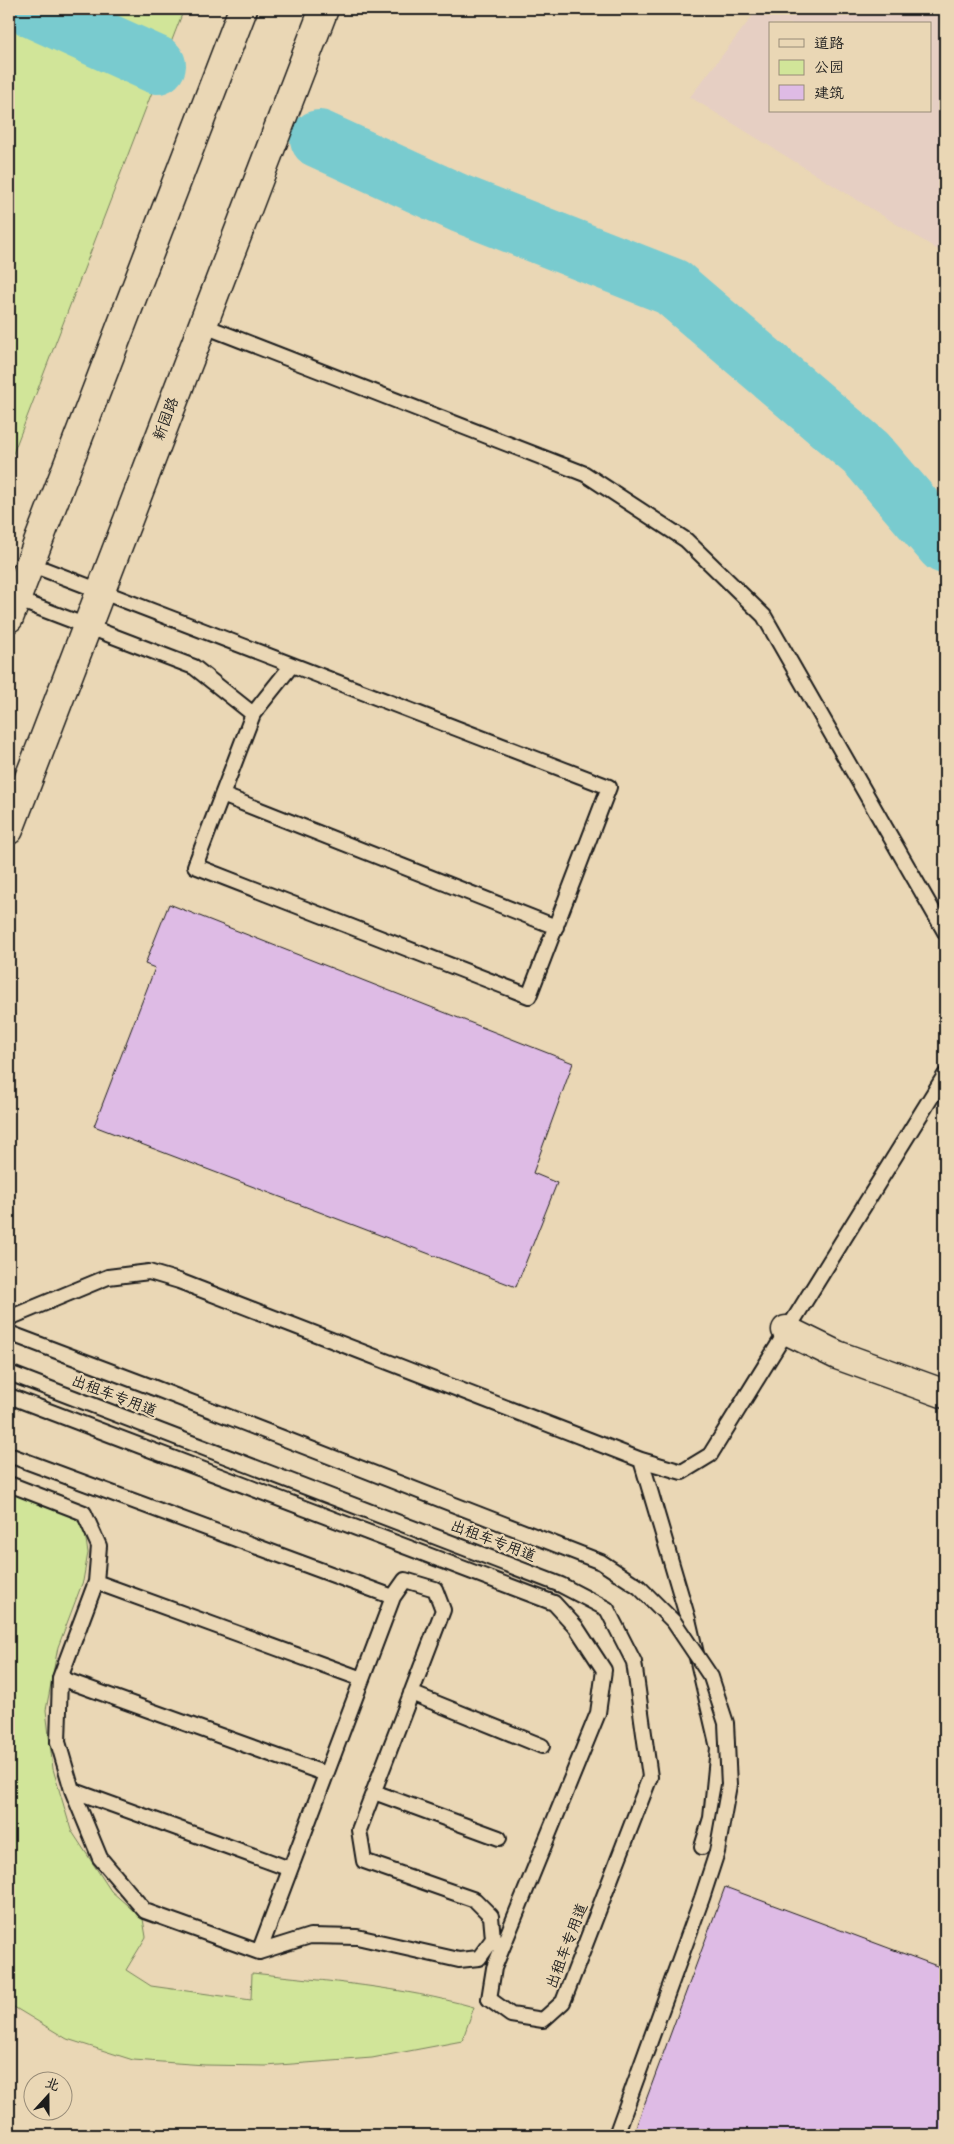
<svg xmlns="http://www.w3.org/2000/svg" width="954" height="2144" font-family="'Balsamiq Sans','LXGW WenKai TC',sans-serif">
  <rect width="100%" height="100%" fill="#ead7b5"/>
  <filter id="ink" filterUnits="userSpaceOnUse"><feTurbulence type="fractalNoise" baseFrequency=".02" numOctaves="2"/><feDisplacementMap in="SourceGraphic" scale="10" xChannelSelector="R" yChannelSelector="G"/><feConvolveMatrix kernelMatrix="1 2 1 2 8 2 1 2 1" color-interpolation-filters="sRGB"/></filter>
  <g filter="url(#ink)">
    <!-- built -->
    <path fill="#e6cfc3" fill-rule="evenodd" d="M758,9H945V254L690,97ZM770,24H930V111H770Z"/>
    <!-- green -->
    <path fill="#d1e599" stroke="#76805a" d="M9,9H184L9,464Z
      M9,1489L64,1509L84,1527L88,1553L83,1581L58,1647L46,1710L53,1769L71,1830L111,1891L143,1919L146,1937L126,1970L151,1986L251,2000L252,1973C327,1981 402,1987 474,2007L462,2041L372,2058L266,2066L205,2065L133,2060L67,2039L9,2004Z"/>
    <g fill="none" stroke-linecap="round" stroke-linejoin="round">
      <!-- river -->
      <path stroke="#79cbcf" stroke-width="58" d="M33,9L157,65
        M319,139L461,204L672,287L867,454L945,545"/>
    </g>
    <!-- building -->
    <path fill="#debbe5" stroke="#1c1c1c" d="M169,904L573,1063L533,1173L557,1183L516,1287L94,1126L155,968L145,964Z
      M725,1887L945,1969L944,2135H633Z"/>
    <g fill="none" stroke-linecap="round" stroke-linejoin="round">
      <!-- service casing -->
      <g stroke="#1c1c1c" stroke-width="18">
        <path id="service" d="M202,325L585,474L686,540L764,616L945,932
          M16,599L194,667L253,714L195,866L529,996L609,787L30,564
          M253,714L292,665
          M222,795L556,927
          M9,1318L108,1277L149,1272L179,1281L641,1460L682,1472L710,1455L945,1075
          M9,1333L152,1387
          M9,1373L561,1585L607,1609L634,1662L650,1777L563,2002L543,2020L511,2015L489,1999L494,1968L598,1713L604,1670L576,1627L554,1603L9,1396
          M9,1455L393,1597L259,1952L145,1911L100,1858L72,1790L58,1742L60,1678L96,1582L99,1546L84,1513L9,1484
          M641,1460L688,1619L718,1748L711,1818L702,1847
          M96,1582L362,1679
          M60,1678L326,1774
          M411,1693L542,1746
          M72,1790L290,1869
          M374,1792L499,1838
          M259,1952L310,1936L357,1937L459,1960L479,1958L493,1939L491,1916L475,1900L364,1861L359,1830L443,1610L435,1589L405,1580L393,1597"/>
      </g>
      <!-- minor casing -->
      <g stroke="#1c1c1c" stroke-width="31">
        <path id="minor" d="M786,1330L837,1355L945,1394"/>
      </g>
      <!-- secondary casing -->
      <g stroke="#1c1c1c" stroke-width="31">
        <path id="secondary" d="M9,618L243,9
          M9,830L324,9"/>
      </g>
      <!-- service -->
      <use href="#service" stroke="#ead7b5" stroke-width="14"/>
      <!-- minor -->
      <use href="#minor" stroke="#ead7b5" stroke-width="28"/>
      <!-- secondary -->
      <use href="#secondary" stroke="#ead7b5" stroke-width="28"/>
      <!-- service-bridge casing -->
      <g stroke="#1c1c1c" stroke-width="18" stroke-linecap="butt">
        <path id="service-bridge" d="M152,1387L601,1562L639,1587L674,1622L711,1677L726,1723L729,1785L717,1852L702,1898L616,2135"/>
      </g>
      <!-- service-bridge -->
      <use href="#service-bridge" stroke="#ead7b5" stroke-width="14"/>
    </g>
  </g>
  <g text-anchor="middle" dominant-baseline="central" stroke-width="4.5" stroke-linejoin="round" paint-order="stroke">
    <!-- street labels -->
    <g font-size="15" fill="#1c1c1c" stroke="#ead7b5">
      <text transform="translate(166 419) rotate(-69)">新园路</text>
      <text transform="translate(114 1396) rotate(21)">出租车专用道</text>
      <text transform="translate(493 1541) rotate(21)">出租车专用道</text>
      <text transform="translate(567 1946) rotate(-69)">出租车专用道</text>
    </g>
  </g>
  <!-- margin -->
  <rect width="954" height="2144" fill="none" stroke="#ead7b5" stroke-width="30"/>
  <rect x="15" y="15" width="924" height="2114" fill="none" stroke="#1c1c1c" stroke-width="2" filter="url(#ink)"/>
  <!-- legend -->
  <rect x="769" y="22" width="162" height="90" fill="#ead7b5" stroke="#988c78"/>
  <rect x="779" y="39" width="25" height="8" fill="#ead7b5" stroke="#988c78"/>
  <text x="814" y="48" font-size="15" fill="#1c1c1c">道路</text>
  <rect x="779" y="60" width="25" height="15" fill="#d1e599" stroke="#988c78"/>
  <text x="814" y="72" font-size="15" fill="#1c1c1c">公园</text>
  <rect x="779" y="85" width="25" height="15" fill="#debbe5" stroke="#988c78"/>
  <text x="814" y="98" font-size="15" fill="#1c1c1c">建筑</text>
  <!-- north arrow -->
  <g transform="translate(48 2096) rotate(21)"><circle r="24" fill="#ead7b5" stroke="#988c78"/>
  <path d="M0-4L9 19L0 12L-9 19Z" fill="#1c1c1c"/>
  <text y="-8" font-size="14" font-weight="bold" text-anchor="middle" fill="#1c1c1c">北</text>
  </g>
</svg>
